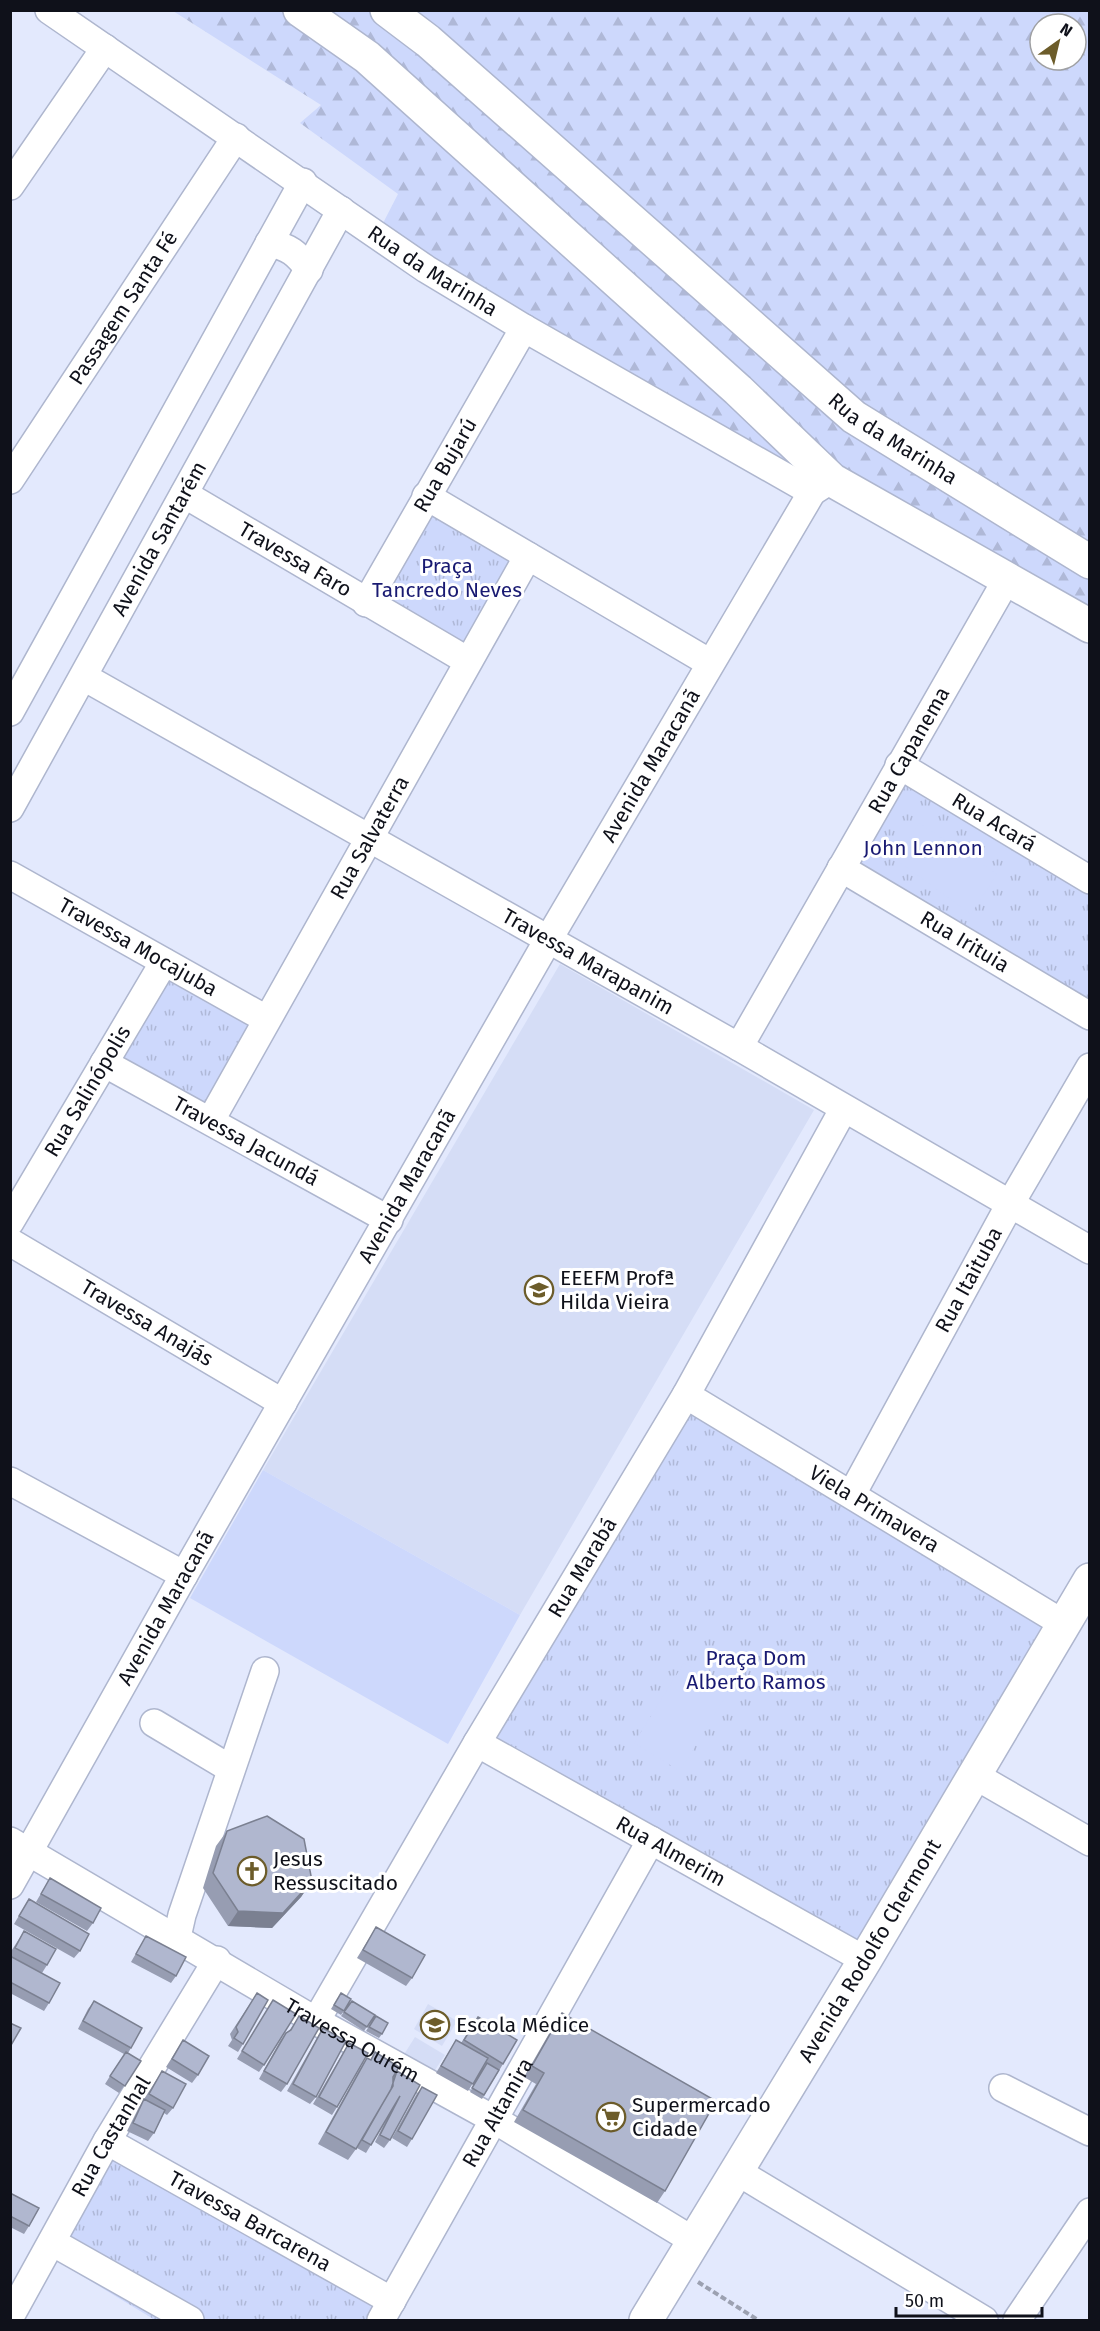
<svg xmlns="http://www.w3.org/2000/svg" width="1100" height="2331" font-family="'Fira Sans',sans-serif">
  <defs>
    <pattern id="forest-firs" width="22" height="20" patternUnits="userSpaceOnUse" patternTransform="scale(1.5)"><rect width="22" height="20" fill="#cdd8fc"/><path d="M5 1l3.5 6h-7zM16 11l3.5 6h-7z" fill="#afb8d7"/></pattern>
    <pattern id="park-tufts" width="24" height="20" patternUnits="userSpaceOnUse" patternTransform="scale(1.5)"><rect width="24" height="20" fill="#cdd8fc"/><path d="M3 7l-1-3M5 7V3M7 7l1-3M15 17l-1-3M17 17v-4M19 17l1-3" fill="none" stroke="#afb8d7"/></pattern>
  </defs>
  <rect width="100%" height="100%" fill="#e3e9fd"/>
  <!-- built -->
  <path fill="#d5ddf6" d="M560,964L814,1110L520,1615L263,1470Z
    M428,2004L457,2021L442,2046L414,2029Z
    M415,2037L445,2055L433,2073L403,2056Z"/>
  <!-- forest -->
  <path fill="url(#forest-firs)" fill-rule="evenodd" d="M173,11H1089V634L817,484L381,227L398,194L300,123L321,105ZM1040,24H1076V60H1040Z"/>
  <!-- park -->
  <path fill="url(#park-tufts)" d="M426,496L528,556L468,661L366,603Z
    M899,765L1089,880V1016L841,868Z
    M164,962L266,1019L211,1120L104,1063Z
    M686,1395L1064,1624L865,1960L477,1743Z
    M107,2141L396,2304L387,2320H155L54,2259Z"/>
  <!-- garden -->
  <path fill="#cdd8fc" d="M919,823L997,874L971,914L895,859Z
    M263,1470L520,1615L448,1744L190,1598Z
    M684,1663L729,1691L680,1771L634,1743Z"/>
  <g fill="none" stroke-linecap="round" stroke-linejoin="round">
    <!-- minor casing -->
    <g stroke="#aeb6ce" stroke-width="30">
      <g id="minor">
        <path id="s1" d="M49,10L426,269L524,328L812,492L826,483"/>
        <path d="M10,186L105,48"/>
        <path d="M269,243C289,247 297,253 309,270"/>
        <path id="s2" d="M10,480L236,137"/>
        <path id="s3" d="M184,494L468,661"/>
        <path d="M426,496L710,663"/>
        <path id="s4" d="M366,603L524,328"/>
        <path id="s5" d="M84,677L739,1047L1090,1250"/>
        <path d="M10,712L303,182"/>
        <path id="s6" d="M899,765L1090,880"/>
        <path id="s7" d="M10,808L341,210"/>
        <path id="s8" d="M841,868L1090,1016"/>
        <path id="s9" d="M10,875L266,1019"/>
        <path id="s10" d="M739,1047L1007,579"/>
        <path id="s11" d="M104,1063L389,1220"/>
        <path id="s12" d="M211,1120L528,556"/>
        <path id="s13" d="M10,1222L164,962"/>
        <path id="s14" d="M10,1242L283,1403"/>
        <path id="s15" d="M686,1395L1064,1624"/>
        <path d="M10,1481L184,1575"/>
        <path id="s16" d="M852,1494L1009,1206L1090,1067"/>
        <path d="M154,1723L231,1769"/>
        <path id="s17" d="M477,1743L865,1960"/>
        <path d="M974,1775L1090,1842"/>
        <path id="s18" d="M10,1841L316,2021L495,2120L694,2241"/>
        <path id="s19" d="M10,1885L184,1575L548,940L812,492"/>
        <path d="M177,1937L182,1915L265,1671"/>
        <path id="s20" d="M316,2021L477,1743L686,1395L843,1110"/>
        <path d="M1003,2088L1090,2132"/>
        <path id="s21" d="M107,2141L392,2301"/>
        <path d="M738,2172L984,2320"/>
        <path d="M52,2242L190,2320"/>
        <path id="s22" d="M10,2317L107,2141L217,1960"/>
        <path id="s23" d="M381,2320L651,1840"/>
        <path d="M1017,2320L1090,2212"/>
      </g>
    </g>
    <!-- major casing -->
    <g stroke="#aeb6ce" stroke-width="36">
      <g id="major">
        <path d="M300,10L367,57L738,390L832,480L1090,626"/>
        <path id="s24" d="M387,10L428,41L854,417L1090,562"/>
        <path id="s25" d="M646,2320L865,1960L1090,1580"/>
      </g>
    </g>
    <!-- path -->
    <path stroke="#9ca1b1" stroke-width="4" stroke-dasharray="6 3" stroke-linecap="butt" d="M698,2282L758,2320"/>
    <!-- minor -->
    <use href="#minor" stroke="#fff" stroke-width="27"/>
    <!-- major -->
    <use href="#major" stroke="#fff" stroke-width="33"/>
  </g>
  <!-- wall -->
  <path fill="#979db2" d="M227,1831L312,1881L301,1897L272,1928L228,1926L203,1888L216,1846Z
    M50,1878L93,1923L87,1931L36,1902Z
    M29,1899L80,1951L74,1958L14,1924Z
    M376,1927L412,1978L406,1986L357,1958Z
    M24,1931L47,1965L42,1973L10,1956V1953Z
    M146,1936L176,1976L171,1983L131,1962Z
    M10,1956L49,2003L44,2011L10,1993Z
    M257,1993L243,2044L238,2052L228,2046L232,2040L230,2034Z
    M341,1993L344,2011L341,2015L331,2009Z
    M273,2000L264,2065L259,2072L237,2059Z
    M94,2001L131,2048L128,2053L141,2061L119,2093L105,2084L124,2054L78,2029L88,2009Z
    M352,2001L375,2015L364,2031L341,2016Z
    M562,2013L665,2191L657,2203L514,2122L536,2084L524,2077L554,2025Z
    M299,2016L287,2084L281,2092L259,2079L280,2041L286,2033L289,2031Z
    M478,2017L503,2064L482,2099L470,2092L486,2065L485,2064L468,2091L436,2073L456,2040L461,2043Z
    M373,2020L382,2034L379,2038L366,2031Z
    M323,2028L316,2097L310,2104L287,2091L318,2036Z
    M183,2040L198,2075L192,2083L166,2067Z
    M349,2043L337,2107L332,2115L313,2104L344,2051Z
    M375,2052L397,2071L390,2140L384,2148L375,2142L387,2118L366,2153L357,2148L380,2107L356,2149L348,2160L318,2144L359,2070L367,2058L370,2060Z
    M162,2071L173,2108L167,2115L164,2113L154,2133L148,2141L127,2131L139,2107Z
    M422,2087L412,2139L407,2147L392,2138L416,2095Z
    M10,2193L29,2226L24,2234L10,2227Z"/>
  <!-- shaded-wall -->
  <path fill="#7b8091" d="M312,1881L301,1897L272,1928L228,1926L238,1911Z"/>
  <!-- building -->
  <path fill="#b0b7cf" stroke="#7b8091" stroke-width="1.5" d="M267,1816L304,1839L312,1881L283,1913L238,1911L213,1873L227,1831Z
    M50,1878L101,1908L93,1923L41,1894Z
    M29,1899L89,1934L80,1951L19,1916Z
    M376,1927L425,1955L412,1978L363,1950Z
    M24,1931L56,1949L47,1965L15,1948Z
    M146,1936L186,1957L176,1976L136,1954Z
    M10,1956L60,1983L49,2003L10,1982Z
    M257,1993L268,2000L243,2044L234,2038L238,2032L236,2027Z
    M341,1993L351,1999L344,2011L334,2005Z
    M273,2000L296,2014L264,2065L242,2051Z
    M94,2001L142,2028L131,2048L83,2021Z
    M352,2001L375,2015L367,2027L344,2012Z
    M562,2013L716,2101L665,2191L523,2110L544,2073L532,2066Z
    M299,2016L319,2028L287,2084L264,2071L286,2033L291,2030Z
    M376,2016L388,2023L382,2034L369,2027Z
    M478,2017L517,2040L503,2064L464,2040Z
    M10,2023L21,2028L10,2047Z
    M323,2028L346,2041L316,2097L293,2084Z
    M183,2040L209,2056L198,2075L172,2059Z
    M456,2040L488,2058L473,2084L441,2066Z
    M349,2043L368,2053L337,2107L319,2097Z
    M126,2052L141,2061L125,2086L110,2076Z
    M375,2052L399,2067L393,2077V2086L356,2149L326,2132L367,2058L371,2060Z
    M487,2063L499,2070L484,2095L472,2088Z
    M162,2071L186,2084L173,2108L149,2094Z
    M397,2071L420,2085L390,2140L380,2135L400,2096L371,2145L362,2140L391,2089Z
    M422,2087L437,2095L412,2139L398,2131Z
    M144,2099L165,2110L154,2133L133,2123Z
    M10,2193L39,2208L29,2226L10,2216Z"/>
  <!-- icons -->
  <defs>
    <g id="school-ring" transform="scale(1.5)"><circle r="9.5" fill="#fff" stroke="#6c5c2a" stroke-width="1.5"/><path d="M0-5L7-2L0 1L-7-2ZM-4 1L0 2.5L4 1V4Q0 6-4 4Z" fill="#6c5c2a"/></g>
    <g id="church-ring" transform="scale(1.5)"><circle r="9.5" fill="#fff" stroke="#6c5c2a" stroke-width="1.5"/><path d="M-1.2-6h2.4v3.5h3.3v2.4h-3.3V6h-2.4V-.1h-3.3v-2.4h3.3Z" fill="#6c5c2a"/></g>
    <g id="supermarket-ring" transform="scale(1.5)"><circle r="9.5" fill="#fff" stroke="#6c5c2a" stroke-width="1.5"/><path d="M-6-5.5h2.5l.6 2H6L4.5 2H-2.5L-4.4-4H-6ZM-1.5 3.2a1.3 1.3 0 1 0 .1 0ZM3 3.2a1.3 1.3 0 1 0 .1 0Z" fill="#6c5c2a"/></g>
  </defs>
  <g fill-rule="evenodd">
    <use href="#school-ring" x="539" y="1290"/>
    <use href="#church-ring" x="252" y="1871"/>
    <use href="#school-ring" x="435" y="2025"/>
    <use href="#supermarket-ring" x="611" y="2117"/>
  </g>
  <g text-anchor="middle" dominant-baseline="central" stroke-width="6" stroke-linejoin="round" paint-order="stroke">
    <!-- street labels -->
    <g font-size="21" fill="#0f111a" stroke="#fff">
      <text stroke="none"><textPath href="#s1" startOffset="464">Rua da Marinha</textPath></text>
      <text stroke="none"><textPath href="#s2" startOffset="206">Passagem Santa Fé</textPath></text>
      <text stroke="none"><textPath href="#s24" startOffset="664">Rua da Marinha</textPath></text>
      <text stroke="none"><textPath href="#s4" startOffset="159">Rua Bujarú</textPath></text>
      <text stroke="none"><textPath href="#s7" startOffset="308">Avenida Santarém</textPath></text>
      <text stroke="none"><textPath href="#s3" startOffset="129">Travessa Faro</textPath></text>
      <text stroke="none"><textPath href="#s10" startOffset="342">Rua Capanema</textPath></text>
      <text stroke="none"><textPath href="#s19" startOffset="1290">Avenida Maracanã</textPath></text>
      <text stroke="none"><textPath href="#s6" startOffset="111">Rua Acará</textPath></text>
      <text stroke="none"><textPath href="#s12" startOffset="324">Rua Salvaterra</textPath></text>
      <text stroke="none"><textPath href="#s8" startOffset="144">Rua Irituia</textPath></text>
      <text stroke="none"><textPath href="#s9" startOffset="147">Travessa Mocajuba</textPath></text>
      <text stroke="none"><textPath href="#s5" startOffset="579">Travessa Marapanim</textPath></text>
      <text stroke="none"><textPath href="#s13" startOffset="152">Rua Salinópolis</textPath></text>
      <text stroke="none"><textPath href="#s11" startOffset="162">Travessa Jacundá</textPath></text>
      <text stroke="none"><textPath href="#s19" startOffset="804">Avenida Maracanã</textPath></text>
      <text stroke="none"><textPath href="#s16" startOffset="244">Rua Itaituba</textPath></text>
      <text stroke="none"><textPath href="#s14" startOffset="159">Travessa Anajás</textPath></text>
      <text stroke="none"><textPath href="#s15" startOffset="220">Viela Primavera</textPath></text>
      <text stroke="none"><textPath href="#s20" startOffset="526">Rua Marabá</textPath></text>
      <text stroke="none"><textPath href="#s19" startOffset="318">Avenida Maracanã</textPath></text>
      <text stroke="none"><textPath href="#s17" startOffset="222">Rua Almerim</textPath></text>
      <text stroke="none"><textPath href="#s25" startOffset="432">Avenida Rodolfo Chermont</textPath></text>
      <text stroke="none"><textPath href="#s18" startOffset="396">Travessa Ourém</textPath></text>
      <text stroke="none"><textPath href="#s23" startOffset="238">Rua Altamira</textPath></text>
      <text stroke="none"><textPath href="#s22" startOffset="207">Rua Castanhal</textPath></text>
      <text stroke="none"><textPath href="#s21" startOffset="164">Travessa Barcarena</textPath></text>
    </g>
    <!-- park labels -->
    <g font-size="21" fill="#191a72" stroke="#fff">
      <text x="447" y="566">Praça<tspan x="447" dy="24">Tancredo Neves</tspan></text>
      <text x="923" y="848">John Lennon</text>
      <text x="756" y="1658">Praça Dom<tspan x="756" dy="24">Alberto Ramos</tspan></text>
    </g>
    <!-- poi labels -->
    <g font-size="21" fill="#0f111a" stroke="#fff" text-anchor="start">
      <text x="560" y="1278">EEEFM Profª<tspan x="560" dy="24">Hilda Vieira</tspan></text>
      <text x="273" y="1859">Jesus<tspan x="273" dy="24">Ressuscitado</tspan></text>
      <text x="456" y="2025">Escola Médice</text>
      <text x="632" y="2105">Supermercado<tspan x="632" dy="24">Cidade</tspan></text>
    </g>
  </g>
  <!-- border -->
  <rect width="1100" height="2331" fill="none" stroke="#0f111a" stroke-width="24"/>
  <!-- north arrow -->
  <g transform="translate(1058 42) rotate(34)"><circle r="28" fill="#ffffff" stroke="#9fa0a3" stroke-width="1.5"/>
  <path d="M0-4.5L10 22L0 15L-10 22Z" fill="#6c5c2a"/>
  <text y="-9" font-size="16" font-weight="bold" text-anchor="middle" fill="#0f111a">N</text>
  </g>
  <!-- scale -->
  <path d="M896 2307v9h146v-9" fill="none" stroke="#0f111a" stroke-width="3"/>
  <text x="905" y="2307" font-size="18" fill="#0f111a" stroke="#ffffff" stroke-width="4.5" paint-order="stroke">50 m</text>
</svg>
